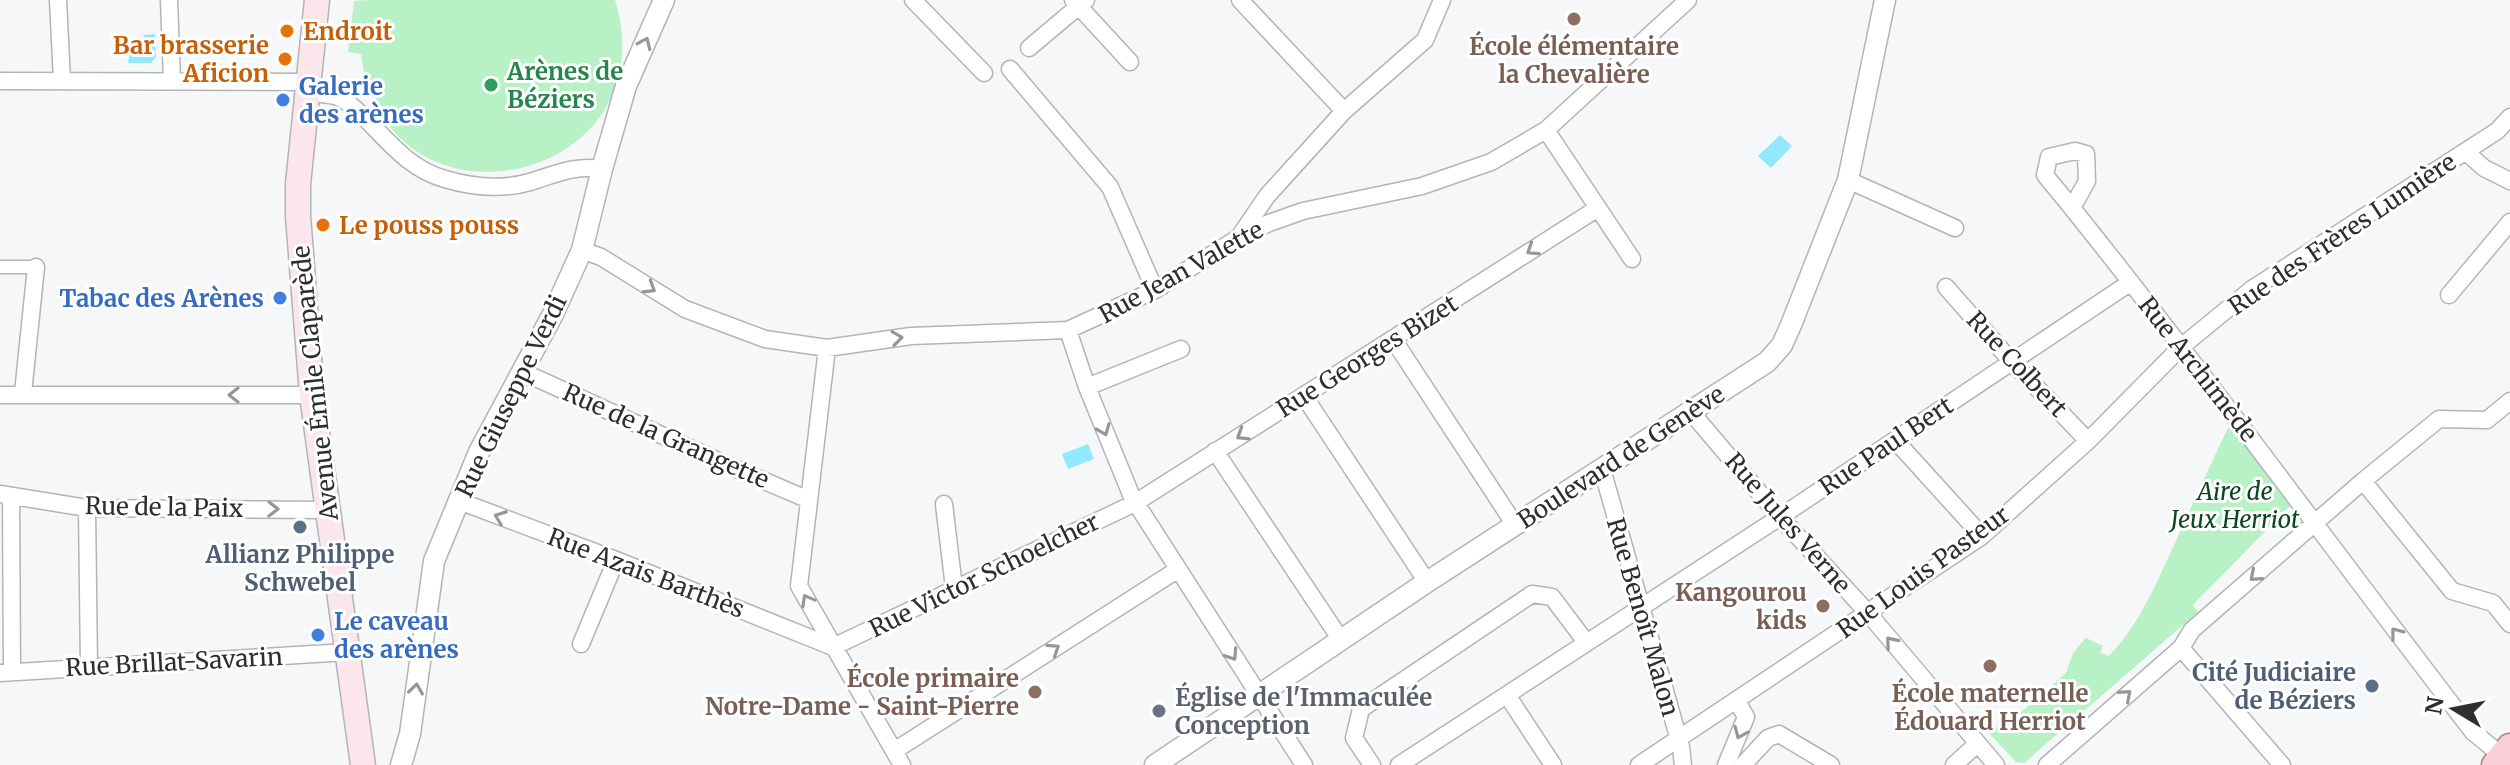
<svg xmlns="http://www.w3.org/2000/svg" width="2510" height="765" font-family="Merriweather,serif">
  <rect width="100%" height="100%" fill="#f6f7f8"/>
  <!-- green -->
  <path fill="#b7f1c5" d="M368,0H615C671,183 387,248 361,54L348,52L354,1Z
    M2230,424L2290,506L2193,605L2198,612L2024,763L2016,762L1988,732L2025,709L2066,673L2073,653L2086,638L2103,646L2100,653L2109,656C2139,625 2157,582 2175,543C2193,503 2211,463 2230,424Z"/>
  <!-- water -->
  <path fill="#92e9fe" d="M155,34L156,57L151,63H128L130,53L141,46L144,35Z
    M1780,135L1792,146L1771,168L1758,156Z
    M1088,444L1094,459L1068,469L1062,454Z"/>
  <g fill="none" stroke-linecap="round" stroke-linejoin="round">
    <!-- pedestrian casing -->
    <g stroke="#b3b4b6" stroke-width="15">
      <path id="pedestrian" d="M0,267H36"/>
    </g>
    <!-- minor casing -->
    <g stroke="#b3b4b6" stroke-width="19">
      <path id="minor" d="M58,0L62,81
        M169,0L172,81
        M913,0L984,73
        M1073,0L1130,62
        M1240,0L1344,111
        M1029,48L1086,0
        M1010,69L1110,187L1155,290
        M0,81L309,82
        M308,92C317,94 329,94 338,97C348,101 355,109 363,116C388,141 409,169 445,179C472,187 502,190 530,182C556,174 574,165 602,169
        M1546,130L1632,259
        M2466,152L2484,168L2510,181
        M1848,180L1955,228
        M2072,208L2045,175L2049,157L2075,151L2086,154L2087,181L2072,208C2210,380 2339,558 2473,732L2501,755
        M1239,237L1267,196L1344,111L1425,40L1442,0
        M582,250L601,257L685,309L765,339L827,348L911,336L1068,330L1155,290L1238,238L1269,223L1303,211L1422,186L1491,162L1546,130L1688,0
        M1946,287L2012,362L2088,441
        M2449,295L2510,222
        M1068,330L1087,387L1132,497L1304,765
        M1393,339L1515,525
        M827,348L799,586L902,765
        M523,372L727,465L809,500
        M1087,387L1181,349
        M23,393L36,267
        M0,395H312
        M1304,396L1427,582
        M2510,401L2487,420L2439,419L2363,481L2452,591L2493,603L2510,624
        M1691,412L1780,517L1868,613L1996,765
        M1895,440L1982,536
        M1215,451L1341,640
        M1602,469L1681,747L1683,765
        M0,494L87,508L328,510
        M11,496L12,672
        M459,501L616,560L833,647L1135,503L1598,208
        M944,504L954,588
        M87,508L89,668
        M581,644L616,560
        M2181,648L2282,765
        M0,673L347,652
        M1507,695L1553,765
        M894,751L1177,570
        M1372,765L1354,738L1361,709L1532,594L1552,597L1586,642
        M1399,765L1780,517L2131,282
        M1639,765L1982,536L2088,441L2181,347L2252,289L2497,131L2510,117
        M1726,765L1746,717L1737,701
        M1743,765L1768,738L1779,734L1831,765
        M1954,765L1977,744
        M2047,765L2181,648L2192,630L2363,481"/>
    </g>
    <!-- tertiary casing -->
    <g stroke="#b3b4b6" stroke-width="23">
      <path id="tertiary" d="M401,765L410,734L434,561L479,452L553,314L582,250L602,169L626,86L664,0
        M1155,765L1427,582L1767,362L1782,345L1791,325L1848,180L1885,0"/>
    </g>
    <!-- secondary casing -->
    <g stroke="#b3b4b6" stroke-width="27">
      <path id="secondary" d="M317,0L298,184V216L312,395L363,765"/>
    </g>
    <!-- primary casing -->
    <g stroke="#ae828b" stroke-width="29">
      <path id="primary" d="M2495,765L2510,747"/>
    </g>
    <!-- pedestrian -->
    <use href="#pedestrian" stroke="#fff" stroke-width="12"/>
    <!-- minor -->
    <use href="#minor" stroke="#fff" stroke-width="16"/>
    <!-- tertiary -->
    <use href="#tertiary" stroke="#fff" stroke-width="20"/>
    <!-- secondary -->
    <use href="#secondary" stroke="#fbe7eb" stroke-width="24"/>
    <!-- primary -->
    <use href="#primary" stroke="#f8cfd7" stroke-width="26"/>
  </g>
  <!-- one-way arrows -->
  <defs><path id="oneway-chevron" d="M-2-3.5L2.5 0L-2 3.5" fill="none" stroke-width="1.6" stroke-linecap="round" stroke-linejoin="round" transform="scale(2)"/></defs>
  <g stroke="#969696">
    <use href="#oneway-chevron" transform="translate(645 43) rotate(-66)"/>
    <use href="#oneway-chevron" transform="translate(1532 250) rotate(147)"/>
    <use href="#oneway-chevron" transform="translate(650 288) rotate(32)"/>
    <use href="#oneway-chevron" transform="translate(897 338) rotate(-8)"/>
    <use href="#oneway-chevron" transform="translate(234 395) rotate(-180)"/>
    <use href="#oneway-chevron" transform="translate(1104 430) rotate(68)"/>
    <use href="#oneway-chevron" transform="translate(1242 435) rotate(148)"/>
    <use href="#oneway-chevron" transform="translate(273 509) rotate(1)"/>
    <use href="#oneway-chevron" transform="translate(500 517) rotate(-159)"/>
    <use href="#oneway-chevron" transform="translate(2255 576) rotate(139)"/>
    <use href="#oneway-chevron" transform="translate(807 600) rotate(-119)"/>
    <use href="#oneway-chevron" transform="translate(2396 633) rotate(-128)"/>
    <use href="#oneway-chevron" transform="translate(1891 642) rotate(-130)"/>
    <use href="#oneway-chevron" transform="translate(1054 649) rotate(-33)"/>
    <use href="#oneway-chevron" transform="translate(1232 655) rotate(57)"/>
    <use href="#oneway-chevron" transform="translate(416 689) rotate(-82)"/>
    <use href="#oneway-chevron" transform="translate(2126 695) rotate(-41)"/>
    <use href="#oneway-chevron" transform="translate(1740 733) rotate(113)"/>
  </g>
  <!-- markers -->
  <g fill="#8d6e63" stroke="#fff" stroke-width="3">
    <circle cx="1574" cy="19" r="8"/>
    <circle cx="1823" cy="606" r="8"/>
    <circle cx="1990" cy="666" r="8"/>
    <circle cx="1035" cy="692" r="8"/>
  </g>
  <g fill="#e8710a" stroke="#fff" stroke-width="3">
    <circle cx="287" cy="31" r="8"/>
    <circle cx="285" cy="59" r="8"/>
    <circle cx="323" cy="225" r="8"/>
  </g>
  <circle fill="#2e9e5b" stroke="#fff" stroke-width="3" cx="491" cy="85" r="8"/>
  <g fill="#3f7fe0" stroke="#fff" stroke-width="3">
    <circle cx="283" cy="100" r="8"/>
    <circle cx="280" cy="298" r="8"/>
    <circle cx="318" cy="635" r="8"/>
  </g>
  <g fill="#5c6f8a" stroke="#fff" stroke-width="3">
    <circle cx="300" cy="527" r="8"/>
    <circle cx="2372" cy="686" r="8"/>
  </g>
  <circle fill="#6b7280" stroke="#fff" stroke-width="3" cx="1159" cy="711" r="8"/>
  <g text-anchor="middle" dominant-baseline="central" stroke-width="6" stroke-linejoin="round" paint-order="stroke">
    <!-- food labels -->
    <g font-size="24" font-weight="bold" fill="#c56008" stroke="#fff" text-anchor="start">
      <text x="303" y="31">Endroit</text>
      <text x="269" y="45" text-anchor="end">Bar brasserie<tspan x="269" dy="28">Aficion</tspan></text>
      <text x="339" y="225">Le pouss pouss</text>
    </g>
    <!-- education labels -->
    <g font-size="24" font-weight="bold" fill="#785e54" stroke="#fff">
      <text x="1574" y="46">École élémentaire<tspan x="1574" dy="28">la Chevalière</tspan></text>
      <text x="1807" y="592" text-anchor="end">Kangourou<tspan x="1807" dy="28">kids</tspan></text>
      <text x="1019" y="678" text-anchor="end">École primaire<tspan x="1019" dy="28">Notre-Dame - Saint-Pierre</tspan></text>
      <text x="1990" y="693">École maternelle<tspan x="1990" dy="28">Édouard Herriot</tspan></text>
    </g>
    <!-- leisure labels -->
    <g font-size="24" font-weight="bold" fill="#27864d" stroke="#fff" text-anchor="start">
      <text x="507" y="71">Arènes de<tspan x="507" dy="28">Béziers</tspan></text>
    </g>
    <!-- shop labels -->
    <g font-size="24" font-weight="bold" fill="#366cbe" stroke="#fff" text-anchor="start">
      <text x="299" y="86">Galerie<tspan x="299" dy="28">des arènes</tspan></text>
      <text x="264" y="298" text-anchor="end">Tabac des Arènes</text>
      <text x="334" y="621">Le caveau<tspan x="334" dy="28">des arènes</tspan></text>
    </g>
    <!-- street labels -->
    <g font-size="24" fill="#2d2e2e" stroke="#fff">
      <text transform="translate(2342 234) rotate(-34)">Rue des Frères Lumière</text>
      <text transform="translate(1181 272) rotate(-29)">Rue Jean Valette</text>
      <text transform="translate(1367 356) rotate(-32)">Rue Georges Bizet</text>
      <text transform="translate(2017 364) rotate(47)">Rue Colbert</text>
      <text transform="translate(2198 369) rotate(52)">Rue Archimède</text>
      <text transform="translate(315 383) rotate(-96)">Avenue Émile Claparède</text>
      <text transform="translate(511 396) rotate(-64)">Rue Giuseppe Verdi</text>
      <text transform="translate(666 436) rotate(24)">Rue de la Grangette</text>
      <text transform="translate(1886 446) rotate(-34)">Rue Paul Bert</text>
      <text transform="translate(1621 457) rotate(-33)">Boulevard de Genève</text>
      <text transform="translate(164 507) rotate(1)">Rue de la Paix</text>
      <text transform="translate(1788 523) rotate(49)">Rue Jules Verne</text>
      <text transform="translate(1923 572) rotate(-36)">Rue Louis Pasteur</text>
      <text transform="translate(646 573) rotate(21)">Rue Azais Barthès</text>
      <text transform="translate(984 575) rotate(-26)">Rue Victor Schoelcher</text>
      <text transform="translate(1643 617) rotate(74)">Rue Benoît Malon</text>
      <text transform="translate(174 662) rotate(-3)">Rue Brillat-Savarin</text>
    </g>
    <!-- park labels -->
    <g font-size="24" font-style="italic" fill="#0b4522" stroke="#fff">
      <text x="2235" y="491">Aire de<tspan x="2235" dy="28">Jeux Herriot</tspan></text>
    </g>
    <!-- service labels -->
    <g font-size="24" font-weight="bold" fill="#4e5e75" stroke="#fff">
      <text x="300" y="554">Allianz Philippe<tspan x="300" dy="28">Schwebel</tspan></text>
      <text x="2356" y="672" text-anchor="end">Cité Judiciaire<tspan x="2356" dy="28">de Béziers</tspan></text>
    </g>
    <!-- worship labels -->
    <g font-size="24" font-weight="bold" fill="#5b616d" stroke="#fff" text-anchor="start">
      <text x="1175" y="697">Église de l'Immaculée<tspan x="1175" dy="28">Conception</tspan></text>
    </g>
  </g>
  <!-- north arrow -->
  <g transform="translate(2454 709) rotate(280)" stroke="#ffffff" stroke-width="6" paint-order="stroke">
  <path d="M0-6L14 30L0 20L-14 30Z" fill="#2d2e2e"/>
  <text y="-12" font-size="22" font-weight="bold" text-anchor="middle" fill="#2d2e2e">N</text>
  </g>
</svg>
